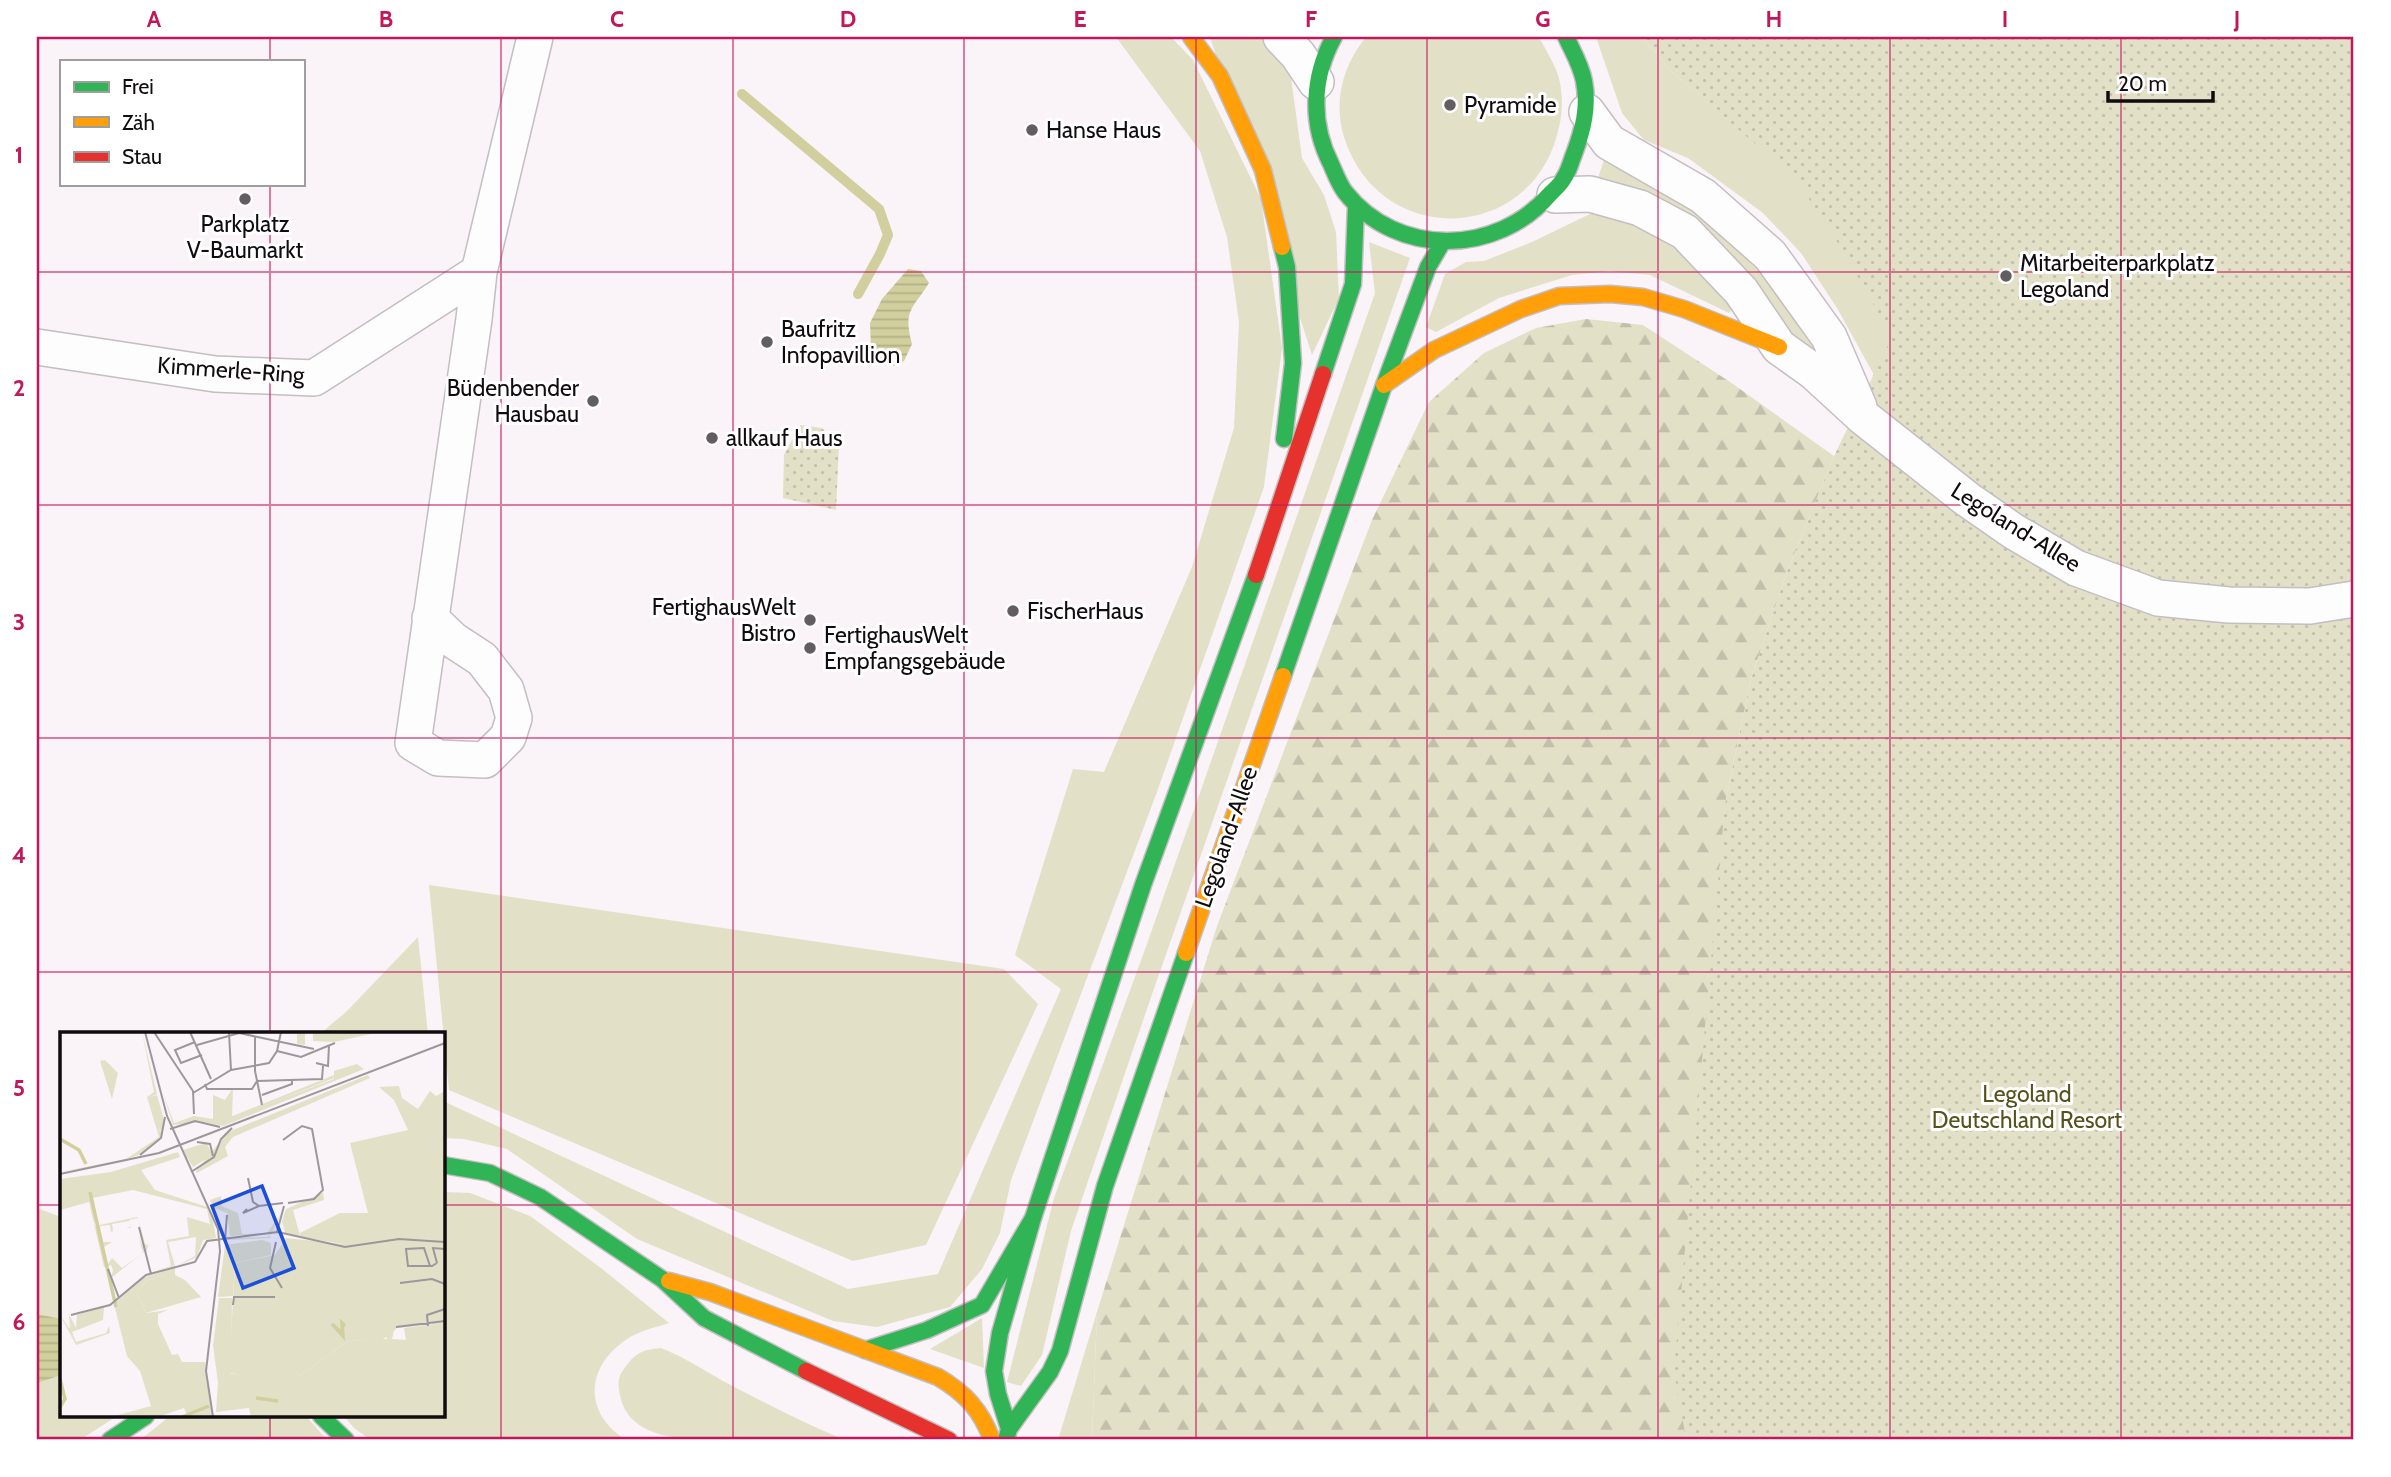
<svg xmlns="http://www.w3.org/2000/svg" width="2391" height="1477" font-family="Cabin,sans-serif">
  <defs>
    <pattern id="forest-firs" width="22" height="20" patternUnits="userSpaceOnUse" patternTransform="scale(1.75)"><rect width="22" height="20" fill="#e3e0c8"/><path d="M5 1l3.5 6h-7zM16 11l3.5 6h-7z" fill="#c2bfab"/></pattern>
    <pattern id="park-dots" width="8" height="8" patternUnits="userSpaceOnUse" patternTransform="scale(1.75)"><rect width="8" height="8" fill="#e3e0c8"/><path d="M2 2h.1M6 6h.1" fill="none" stroke="#c2bfab" stroke-width="1.8" stroke-linecap="round"/></pattern>
    <pattern id="water-rules" width="6" height="5" patternUnits="userSpaceOnUse" patternTransform="scale(1.75)"><rect width="6" height="5" fill="#d1cf9d"/><path d="M0 2.5h6" fill="none" stroke="#b2b186"/></pattern>
  </defs>
  <rect width="100%" height="100%" fill="#faf3f7"/>
  <!-- grass -->
  <path fill="#e3e0c8" d="M1116,37H1171L1193,60L1261,199L1282,348L1264,487L1157,792L1011,1180L1000,1233L982,1269L950,1307L877,1327L833,1321L637,1239L507,1149L464,1139L443,1138V1101L848,1289L938,1274L1061,989L1015,955L1073,769L1104,772L1192,567L1234,428L1239,322L1227,237L1200,151Z
    M1210,37H1264L1283,56L1290,70L1302,158L1324,195L1336,232L1339,298L1312,355Z
    M1366,37H1537L1541,41C1547,52 1554,63 1558,75C1563,91 1563,111 1559,127C1535,243 1380,251 1344,137C1333,101 1343,65 1366,37Z
    M1596,37H1642L1672,72L1721,114L1788,157L1911,345L1874,375L1837,308L1801,253L1763,213L1688,158L1644,140L1622,113Z
    M1604,160L1678,192L1747,245L1828,360L1811,359L1759,290L1644,195L1598,178Z
    M1594,212L1620,215L1660,234L1737,300L1729,313L1650,275L1609,271L1572,275L1499,298L1436,332L1426,327L1445,274L1466,262L1484,261L1532,242Z
    M1369,242L1410,258L1149,1003L1071,1231L1042,1355L1021,1386L1007,1382L1054,1198L1147,944L1375,293Z
    M429,885L1004,969L1038,1004L926,1245L853,1261L449,1090Z
    M418,937L428,1034H320L347,1011Z
    M443,1192L470,1193L530,1216L601,1268L669,1323C657,1327 643,1330 632,1336C587,1362 580,1411 626,1440H371L354,1428L344,1416H443Z
    M37,1208L61,1217V1416H117L80,1440H37Z
    M1097,1312L1092,1440H1058Z
    M982,1318L984,1368L930,1349Z
    M661,1348C684,1357 702,1369 723,1381C763,1402 803,1423 845,1440C816,1440 787,1440 759,1440C720,1440 638,1449 622,1403C619,1393 616,1380 622,1372C634,1354 640,1350 661,1348Z
    M170,1416H306L327,1440H140Z"/>
  <!-- forest -->
  <path fill="url(#forest-firs)" d="M1586,319L1643,325L1730,382L1834,456L1787,572L1751,679L1725,804L1685,1433L1691,1440H1092L1097,1312L1217,926L1372,520L1429,402L1484,353L1536,328Z"/>
  <!-- park -->
  <path fill="url(#park-dots)" d="M1642,37H2354V1440H1691L1685,1433L1674,1371L1725,804L1751,679L1787,572L1834,456L1892,337L1842,249L1796,179L1672,72Z
    M800,425L822,428L839,446L836,510L783,498L784,455Z"/>
  <!-- water -->
  <path fill="url(#water-rules)" d="M908,269L921,271L929,283C912,310 903,310 912,344L904,361L894,366L878,360L871,348L870,323L882,299Z
    M37,1314L61,1319V1375L37,1383Z"/>
  <g fill="none" stroke-linecap="round" stroke-linejoin="round">
    <!-- stream -->
    <path stroke="#d1cf9d" stroke-width="10" d="M742,94L879,209L888,235L880,254L858,294"/>
    <!-- street casing -->
    <g stroke="#c3bec1" stroke-width="38">
      <path id="street" d="M1281,37L1298,55L1316,82
        M1587,112L1609,142L1703,196L1770,255L1829,337L1859,407
        M1555,195L1590,194L1640,208L1685,232L1741,291L1779,347L1814,372L1863,417L1967,499L2013,531L2076,568L2158,598L2229,605L2310,606L2354,599
        M37,347L215,374L314,378L479,272L535,37
        M430,618L453,640L482,659L506,690L514,718L508,737L485,760L438,758L413,743L474,319L479,272"/>
    </g>
    <!-- fast casing -->
    <g stroke="#c3bec1" stroke-width="19">
      <path id="fast" d="M1334,37C1312,77 1310,123 1331,164C1335,173 1339,184 1345,192C1397,258 1497,256 1550,194C1555,189 1561,184 1564,178C1569,171 1571,161 1574,154C1583,130 1589,107 1584,81C1581,65 1573,52 1566,37
        M1282,247L1287,267L1293,363L1284,439
        M1323,374L1353,284L1356,205
        M1283,676L1384,385L1428,267L1442,243
        M443,1165L490,1173L540,1197L662,1279L704,1318L806,1371
        M865,1350L927,1330L982,1305L1033,1218
        M321,1416L346,1440
        M1009,1429L1050,1372L1060,1351L1105,1186L1186,953
        M110,1440L146,1416
        M1006,1440L1009,1429L998,1394L994,1371L1000,1333L1033,1218L1143,885L1256,575"/>
    </g>
    <!-- slow casing -->
    <g stroke="#c3bec1" stroke-width="19">
      <path id="slow" d="M1191,37L1220,76L1263,170L1282,247
        M1384,385L1434,350L1521,309L1559,296L1610,294L1643,297L1684,309L1779,347
        M1186,953L1283,676
        M669,1281L710,1292L938,1377C965,1393 981,1410 992,1440"/>
    </g>
    <!-- jam casing -->
    <g stroke="#c3bec1" stroke-width="19">
      <path id="jam" d="M1256,575L1323,374
        M806,1371L949,1440"/>
    </g>
    <!-- street -->
    <use href="#street" stroke="#fefdfe" stroke-width="35"/>
    <!-- fast -->
    <use href="#fast" stroke="#30b455" stroke-width="16"/>
    <!-- slow -->
    <use href="#slow" stroke="#ff9f0a" stroke-width="16"/>
    <!-- jam -->
    <use href="#jam" stroke="#e5322d" stroke-width="16"/>
  </g>
  <!-- grid -->
  <path fill="none" stroke="#c2185b" stroke-width="2" stroke-opacity="0.55" d="M270,37V61M501,37V1440M733,37V1440M964,37V1440M1196,37V1440M1427,37V1440M1658,37V1440M1890,37V1440M2121,37V1440M270,184V1034M37,272H2354M37,505H2354M37,738H2354M37,972H2354M37,1205H61M443,1205H2354M270,1416V1440"/>
  <!-- markers -->
  <g fill="#625d60" stroke="#fff" stroke-width="2.5">
    <circle cx="1450" cy="105" r="7"/>
    <circle cx="1032" cy="130" r="7"/>
    <circle cx="245" cy="199" r="7"/>
    <circle cx="2006" cy="276" r="7"/>
    <circle cx="767" cy="342" r="7"/>
    <circle cx="593" cy="401" r="7"/>
    <circle cx="712" cy="438" r="7"/>
    <circle cx="1013" cy="611" r="7"/>
    <circle cx="810" cy="620" r="7"/>
    <circle cx="810" cy="648" r="7"/>
  </g>
  <g text-anchor="middle" dominant-baseline="central" stroke-width="6" stroke-linejoin="round" paint-order="stroke">
    <!-- poi labels -->
    <g font-size="23" fill="#100c0f" stroke="#fff" text-anchor="start">
      <text x="1464" y="105">Pyramide</text>
      <text x="1046" y="130">Hanse Haus</text>
      <text x="245" y="224" text-anchor="middle">Parkplatz<tspan x="245" dy="26">V-Baumarkt</tspan></text>
      <text x="2020" y="263">Mitarbeiterparkplatz<tspan x="2020" dy="26">Legoland</tspan></text>
      <text x="781" y="329">Baufritz<tspan x="781" dy="26">Infopavillion</tspan></text>
      <text x="579" y="388" text-anchor="end">Büdenbender<tspan x="579" dy="26">Hausbau</tspan></text>
      <text x="726" y="438">allkauf Haus</text>
      <text x="796" y="607" text-anchor="end">FertighausWelt<tspan x="796" dy="26">Bistro</tspan></text>
      <text x="1027" y="611">FischerHaus</text>
      <text x="824" y="635">FertighausWelt<tspan x="824" dy="26">Empfangsgebäude</tspan></text>
    </g>
    <!-- street labels -->
    <g font-size="23" fill="#100c0f" stroke="#fff">
      <text transform="translate(231 370) rotate(4)">Kimmerle-Ring</text>
      <text transform="translate(2016 527) rotate(32)">Legoland-Allee</text>
      <text transform="translate(1226 837) rotate(-71)">Legoland-Allee</text>
    </g>
    <!-- park labels -->
    <g font-size="23" fill="#54531c" stroke="#fff">
      <text x="2027" y="1094">Legoland<tspan x="2027" dy="26">Deutschland Resort</tspan></text>
    </g>
  </g>
  <!-- overview -->
  <g transform="translate(60 1032)">
    <rect width="385" height="385" fill="#faf3f7"/>
    <path d="M82,0L97,62L90,65L97,63L104,88L103,99L98,97L103,101L99,108L81,122L60,130L0,140L66,127L99,105L87,65L94,60ZM237,0H320L274,10L253,9V1L245,0V13L237,12ZM297,32L304,37L163,94L143,90L113,93L103,61L114,91L134,84L153,87V63L165,68L173,56L172,85L158,91L274,47V39ZM308,43L310,46L173,105L165,115L168,124L137,141L148,165L136,139L168,100ZM146,111L153,123L133,135L123,118ZM118,120L120,125L81,138L95,158L147,175L143,163L152,184L156,206L143,208L137,225L117,234L135,224L136,205L108,210L115,234L92,240L111,234L106,208L129,204L127,185L150,192L147,177L73,158L32,166L35,194L77,185L78,186L85,212L88,213L86,222L78,186L69,188L71,196H66L71,195L69,189L52,192L53,199L51,200L50,193L40,194L43,210H52L41,217L48,232L52,226L62,236L83,221L79,205L83,215L84,220L51,246L53,238L51,233L44,235L29,170L0,178V147L51,140ZM263,161L264,168L233,178L240,204L225,201L222,189L220,199L221,192L226,177ZM161,164L162,174L178,181L182,202L207,201L221,182L212,200L217,195L209,205L212,206L168,208V204L171,206L207,205L211,202L170,204L167,181L154,176L150,168ZM103,243L119,249L141,265L86,281L77,261L86,249ZM44,275L43,288L12,300L16,310L46,301L49,294L50,301L16,313L0,283L10,297L9,282L16,296L17,283Z" fill="#e3e0c8"/>
    <path d="M45,28L58,41L52,67L40,29ZM274,43V46L158,92V90ZM339,54L342,66L358,77L370,59L376,64L385,59V209L335,294L332,307L346,308L344,296L385,291V385H191L189,376L156,380L158,351L153,313L159,266H172L171,342L239,344L288,309L327,307L290,213L240,205V201L280,181H308L290,111L348,98L334,68L319,55ZM202,208L211,211V223L175,231L173,264L158,265L165,213ZM115,236V243L125,248L141,265L103,243L86,249L77,261L86,281L108,278L98,282V292L112,323L118,322L122,330H145L152,385H128L124,376L98,385H51L91,374L80,339L67,324L54,272L82,246Z" fill="#e3e0c8"/>
    <path d="M339,204L385,207V291L337,296L322,308L288,309L239,344L222,348L169,341L175,231L215,223L226,206L283,212Z" fill="#e3e0c8"/>
    <path d="M341,252H347L350,266H366L367,270L381,267L382,272H376L378,278L373,282L367,272L366,282L361,283L367,286L354,287L353,294L348,292L347,277L346,283H340L344,292L335,294L332,275L352,268L347,264ZM308,266L323,275V293L303,292L306,281L301,270L295,275L298,281L294,279L295,271Z" fill="#e3e0c8"/>
    <path fill="none" stroke="#d1cf9d" stroke-width="3.5" d="M0,107L19,118L26,132M30,160L56,275M282,301L272,292L283,304L282,291L285,294M0,347L5,367L0,375M196,366L218,369M122,385L149,374"/>
    <path fill="none" stroke="#9c979a" stroke-width="2" d="M85,0L107,84L158,197L160,219L146,339L153,385M94,0L133,59L134,82M130,0L151,47M169,1L171,38M195,4V39L202,73M135,10L115,18L121,31L142,23M137,13L179,1L254,17M217,19L241,25L275,11M256,31L268,34L269,13M197,49L262,47L263,34M145,52L147,57H192L197,49M133,61L171,38L209,31L217,19L221,0M202,63L232,52V47M110,97L135,89L160,95M223,108L242,94L252,97L263,158L254,167L228,171M137,110L150,112L153,124M80,123L101,106L105,85M131,140L154,125L161,107L172,96M0,142L99,121L385,11M188,146L193,170L199,174L223,171M187,177L183,181L199,174M79,195L91,242M217,200L224,174M165,208L167,183M216,210L210,236L222,256M377,231L373,216L385,217M370,234L364,216L346,217L348,234H372L377,231M48,237L59,266M340,251L372,247L385,252M173,273L174,265H215M11,283L50,273L86,243L135,230L147,209L218,200L285,215L339,207L385,210M368,294L367,283L385,277M336,295L385,289"/>
    <path fill="#1d4ed8" fill-opacity="0.15" stroke="#1d4ed8" stroke-width="3.5" d="M202,154L234,236L183,256L152,174Z"/>
    <rect width="385" height="385" fill="none" stroke="#100c0f" stroke-width="3.5"/>
  </g>
  <!-- border -->
  <rect width="2391" height="1477" fill="none" stroke="#ffffff" stroke-width="77"/>
  <!-- legend -->
  <rect x="60" y="60" width="245" height="126" fill="#ffffff" stroke="#9f9e9f" stroke-width="2"/>
  <rect x="74" y="82" width="35" height="10" fill="#30b455" stroke="#9f9e9f" stroke-width="2"/>
  <text x="122" y="94" font-size="21" fill="#100c0f">Frei</text>
  <rect x="74" y="117" width="35" height="10" fill="#ff9f0a" stroke="#9f9e9f" stroke-width="2"/>
  <text x="122" y="130" font-size="21" fill="#100c0f">Zäh</text>
  <rect x="74" y="152" width="35" height="10" fill="#e5322d" stroke="#9f9e9f" stroke-width="2"/>
  <text x="122" y="164" font-size="21" fill="#100c0f">Stau</text>
  <!-- scale -->
  <path d="M2108 91v10h105v-10" fill="none" stroke="#100c0f" stroke-width="3.5"/>
  <text x="2118" y="91" font-size="21" fill="#100c0f" stroke="#ffffff" stroke-width="5" paint-order="stroke">20 m</text>
  <rect x="38" y="38" width="2314" height="1400" fill="none" stroke="#c2185b" stroke-width="2.5"/>
  <g font-size="23" text-anchor="middle" font-weight="bold" fill="#c2185b">
    <text x="154" y="27">A</text>
    <text x="386" y="27">B</text>
    <text x="617" y="27">C</text>
    <text x="848" y="27">D</text>
    <text x="1080" y="27">E</text>
    <text x="1311" y="27">F</text>
    <text x="1543" y="27">G</text>
    <text x="1774" y="27">H</text>
    <text x="2005" y="27">I</text>
    <text x="2237" y="27">J</text>
    <text x="19" y="163">1</text>
    <text x="19" y="396">2</text>
    <text x="19" y="630">3</text>
    <text x="19" y="863">4</text>
    <text x="19" y="1096">5</text>
    <text x="19" y="1330">6</text>
  </g>
</svg>
